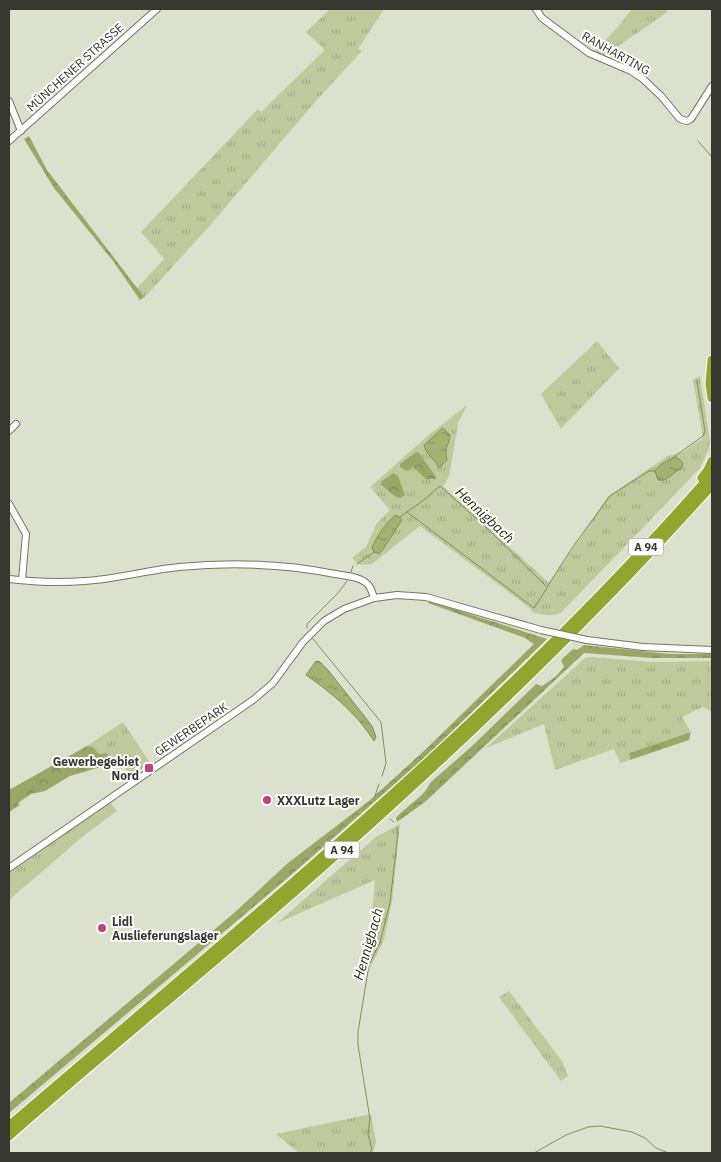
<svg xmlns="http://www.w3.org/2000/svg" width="721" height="1162" font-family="'IBM Plex Sans',sans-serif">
  <defs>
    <pattern id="grass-tufts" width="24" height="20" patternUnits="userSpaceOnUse" patternTransform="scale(1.25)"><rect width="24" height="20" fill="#bec99c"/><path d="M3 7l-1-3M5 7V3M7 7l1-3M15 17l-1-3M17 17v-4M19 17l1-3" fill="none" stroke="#a4ad87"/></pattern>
    <pattern id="forest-crowns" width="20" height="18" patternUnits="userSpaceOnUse" patternTransform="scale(1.25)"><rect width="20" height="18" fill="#9aa867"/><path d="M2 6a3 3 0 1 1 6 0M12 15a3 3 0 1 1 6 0" fill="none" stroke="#7e8a55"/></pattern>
    <pattern id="water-ripples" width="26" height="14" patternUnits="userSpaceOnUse" patternTransform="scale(1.25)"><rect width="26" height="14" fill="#a4b271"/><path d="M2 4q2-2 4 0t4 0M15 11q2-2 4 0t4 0" fill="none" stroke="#86925d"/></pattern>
  </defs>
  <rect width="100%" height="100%" fill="#dce1ce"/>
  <!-- grass -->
  <path fill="url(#grass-tufts)" d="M330,9H384L358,49L362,51L314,103L206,230L144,298L137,288L164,259L141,232L258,109L261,112L325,50L306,32Z
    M632,9H669L665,14L602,57L593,53L617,28Z
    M597,341L619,368L561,429L541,394Z
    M700,376L710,441L709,449L700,468L561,613C551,617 543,615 532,612L531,609L420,526L372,564L360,565L352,558L366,547L377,523L390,510L370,487L430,434L467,405L458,423L449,477L443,486L549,583L608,496L668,456L683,452L703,438L693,380Z
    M591,657L652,662L712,661V712L703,707L682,717L691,732L629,753L630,760L620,763L614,749L555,770L544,724L486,748L585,658Z
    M123,722L150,763L131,776L124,767L119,765L106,753L99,754L93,747L87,746Z
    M108,803H111L117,811L87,833L9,900V873Z
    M400,824L392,902L384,940L371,966L367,976L375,880L277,923L376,837Z
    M509,991L562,1061L568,1076L561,1081L499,997Z
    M371,1114L376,1142L373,1153H299L276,1134Z"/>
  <!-- forest -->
  <path fill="url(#forest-crowns)" d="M29,136L47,170L144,297L140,300L113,261L54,188L24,139Z
    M416,452L419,453L435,475L436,479H426L413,467L407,471L400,467V464Z
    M393,473L398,476L405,495L400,498C392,497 388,489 381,485V482Z
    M429,601L547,639L430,753L290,876L9,1113V1103L234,913L288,863L369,801L426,749L534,644L525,638L428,603Z
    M584,645L670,654H712V658H652L584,653L425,802L397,822L396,818C406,806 424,797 430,783L471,747L536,684L542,686L555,677L564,667L561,660L573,649L577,650Z
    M691,732L689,740L630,760L629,753Z
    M87,746L93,747L99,754L106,753L119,765L111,764L70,776L45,791L31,794L18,803L20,805L9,812V790Z"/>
  <!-- water -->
  <path fill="url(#water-ripples)" stroke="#838d5e" d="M443,428L450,435C449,446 444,446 447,460L439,468C435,459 426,455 424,445Z
    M677,457L683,463L682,468C673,472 668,482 658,480L655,471C660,463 668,460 677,457Z
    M395,515L400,517L402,520L382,551L379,554L374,552L372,548C377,535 385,525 395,515Z
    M316,661L320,662L328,670L372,726L376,737L374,741C357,714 332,693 306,675Z"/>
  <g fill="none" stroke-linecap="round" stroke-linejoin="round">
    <!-- stream -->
    <path stroke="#838d5e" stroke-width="1" d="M698,141L712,157
      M671,459L703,436L705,431L697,381
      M407,512L534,608L547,588
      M400,517L424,500L440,486L488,529L547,587L572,548L610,496L649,471H655
      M357,564L374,552
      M351,572L353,566
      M307,628V624L338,593L347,581
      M313,639L381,722L386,763L382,776
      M374,799L379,784
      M390,819L394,822
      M369,1153L372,1150L368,1134L370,1119L358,1045V1032L369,965L380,942L390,903L398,832L397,827
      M534,1153L566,1135L588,1127L600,1126L632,1132L645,1138L656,1148L668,1153"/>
    <!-- minor casing -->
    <g stroke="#727765" stroke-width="8">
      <path id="minor" d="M536,9L542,18L589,53L631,71L643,79L662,97L680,119L687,121L691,119L712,86
        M9,101L21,131
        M9,141L157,9
        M9,431L16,424
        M9,504L26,534L22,580
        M9,579C34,582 60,583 85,581C117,579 148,570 179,567C231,562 285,564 335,574C345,576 357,576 365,582C370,585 372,591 374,598
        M587,640L643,647L712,650
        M9,868L253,700L273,683L303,642L324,621L344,609L374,598L397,595L426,597L541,630"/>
    </g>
    <!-- highway casing -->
    <g stroke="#fff" stroke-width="11">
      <path id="highway" d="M712,360L710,384L712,398
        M702,478L708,470L712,461
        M9,1126C251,918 501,715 712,474
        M9,1136C85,1069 163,1005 240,939C406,796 566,648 712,485"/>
    </g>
    <!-- minor -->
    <use href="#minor" stroke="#fff" stroke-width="6"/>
    <!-- highway -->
    <use href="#highway" stroke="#91a52f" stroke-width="9"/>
    <!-- minor-bridge casing -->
    <g stroke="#727765" stroke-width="8" stroke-linecap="butt">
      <path id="minor-bridge" d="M541,630L587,640"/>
    </g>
    <!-- minor-bridge -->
    <use href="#minor-bridge" stroke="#fff" stroke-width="6"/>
  </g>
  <!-- markers -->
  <g fill="#c43e7e" stroke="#fff" stroke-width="2">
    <rect x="144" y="763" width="10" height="10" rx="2.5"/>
    <circle cx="267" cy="800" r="5"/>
    <circle cx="102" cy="928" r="5"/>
  </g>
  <g text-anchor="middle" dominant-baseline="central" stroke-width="4" stroke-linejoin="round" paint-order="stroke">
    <!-- shield labels -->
    <g fill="#fff" stroke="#72746e" stroke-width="1">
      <rect x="628.5" y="538.5" width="35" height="17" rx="4"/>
      <rect x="324.5" y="841.5" width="35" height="17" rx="4"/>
    </g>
    <g font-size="11" font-weight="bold" fill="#363830">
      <text x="646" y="547">A 94</text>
      <text x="342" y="850">A 94</text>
    </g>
    <!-- street labels -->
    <g font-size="12" fill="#363830" stroke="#fff">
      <text transform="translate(616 53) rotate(29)">RANHARTING</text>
      <text transform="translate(75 67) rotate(-42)">MÜNCHENER STRASSE</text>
      <text transform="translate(191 729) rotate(-34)">GEWERBEPARK</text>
    </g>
    <!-- poi labels -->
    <g font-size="12" font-weight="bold" fill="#363830" stroke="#fff" text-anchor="start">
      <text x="139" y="761" text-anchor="end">Gewerbegebiet<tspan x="139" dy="14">Nord</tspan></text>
      <text x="277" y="800">XXXLutz Lager</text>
      <text x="112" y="921">Lidl<tspan x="112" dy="14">Auslieferungslager</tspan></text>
    </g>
    <!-- water labels -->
    <g font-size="14" font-style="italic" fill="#272d10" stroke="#fff">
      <text transform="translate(485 515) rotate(43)">Hennigbach</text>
      <text transform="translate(368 944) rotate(-74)">Hennigbach</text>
    </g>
  </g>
  <!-- border -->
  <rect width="721" height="1162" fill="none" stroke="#363830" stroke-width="20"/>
</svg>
